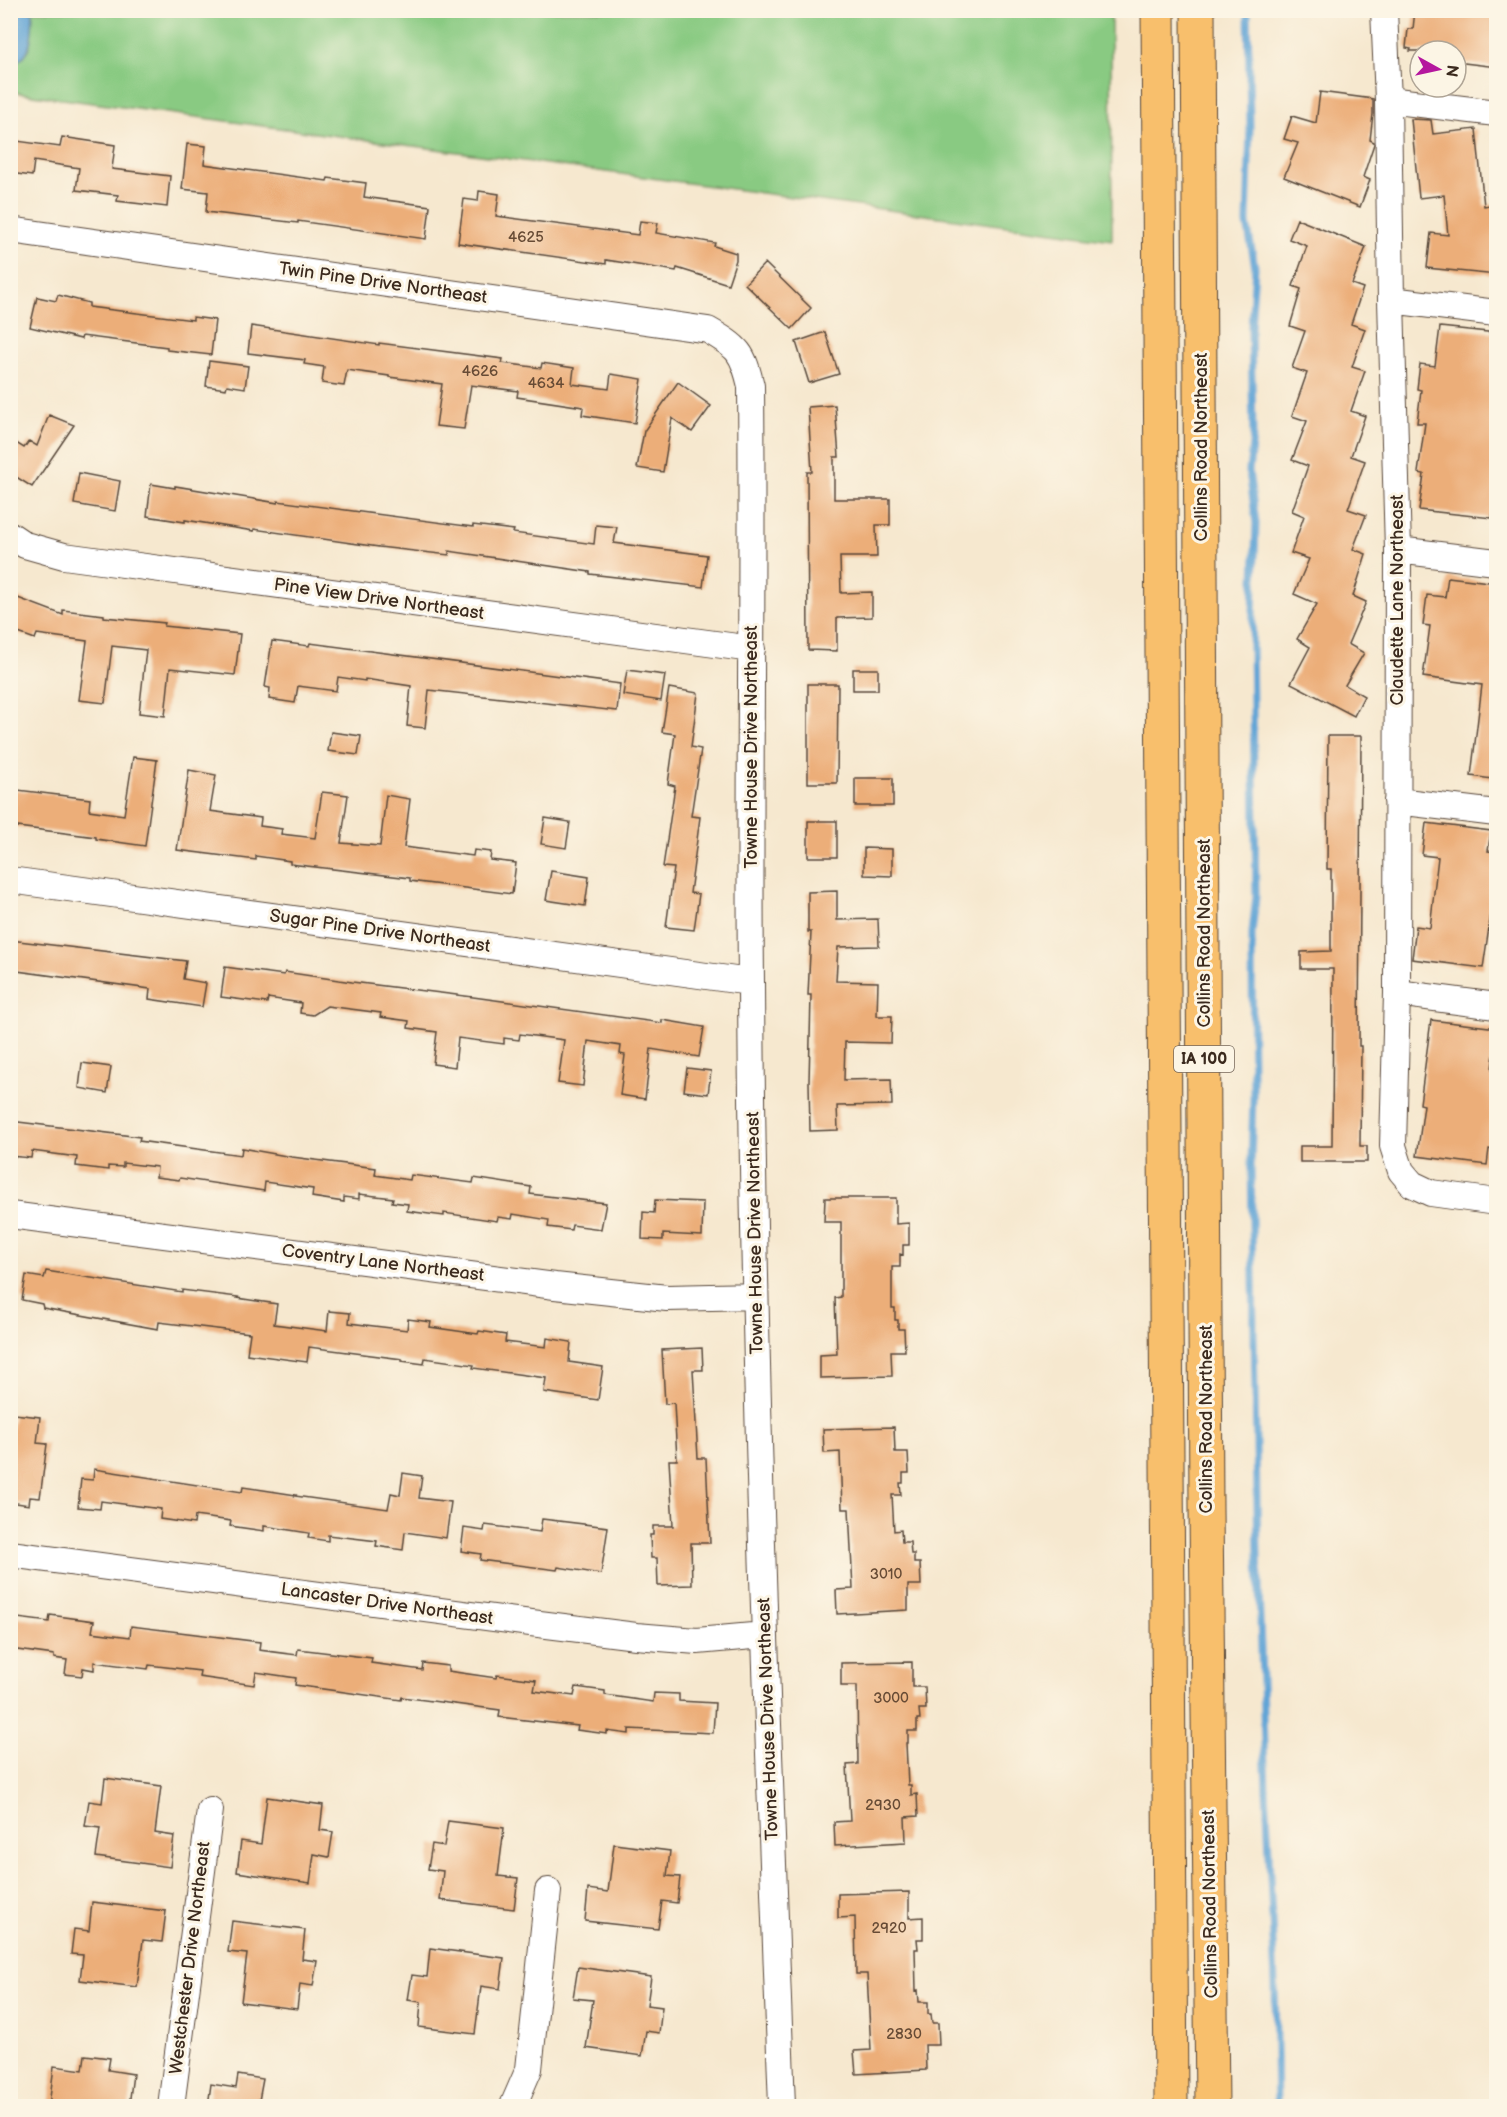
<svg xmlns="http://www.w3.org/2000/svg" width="1507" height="2117" font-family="'Balsamiq Sans',sans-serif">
  <rect width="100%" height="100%" fill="#fcf5e5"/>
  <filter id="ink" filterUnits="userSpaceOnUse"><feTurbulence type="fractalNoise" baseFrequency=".0167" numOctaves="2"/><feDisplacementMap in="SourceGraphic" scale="12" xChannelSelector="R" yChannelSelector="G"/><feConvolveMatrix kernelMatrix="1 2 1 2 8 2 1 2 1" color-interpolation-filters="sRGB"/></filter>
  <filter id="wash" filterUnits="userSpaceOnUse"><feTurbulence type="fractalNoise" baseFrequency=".008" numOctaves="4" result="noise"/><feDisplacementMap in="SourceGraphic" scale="24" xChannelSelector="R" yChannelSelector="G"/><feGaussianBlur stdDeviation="1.35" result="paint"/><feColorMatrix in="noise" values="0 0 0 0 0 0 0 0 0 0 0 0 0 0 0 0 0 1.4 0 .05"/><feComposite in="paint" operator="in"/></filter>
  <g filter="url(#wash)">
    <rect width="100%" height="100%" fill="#f6e8cf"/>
    <!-- green -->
    <path fill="#89ca82" stroke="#627a50" stroke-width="1.5" d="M11,11H1111L1112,240L11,92Z"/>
    <!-- water -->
    <path fill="#61a4d6" stroke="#4e677a" stroke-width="1.5" d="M10,11H33C32,29 34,60 11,63Z"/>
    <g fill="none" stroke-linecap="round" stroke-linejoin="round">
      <!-- stream -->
      <path stroke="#61a4d6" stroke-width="7" d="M1248,10L1250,127L1247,223L1255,267L1251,328L1253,436L1249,471L1256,523L1252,644L1256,896L1252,933L1253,1096L1251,1163L1258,1555L1264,1744L1275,1983L1277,2106"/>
    </g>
    <g id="blocks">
      <!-- building -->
      <path fill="#ecae79" d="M1415,10H1497V67L1456,62V51H1410L1411,49L1406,48L1408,29H1413Z
        M1320,92L1373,99V114L1370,140L1374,142V144L1363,177L1370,180L1360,207L1284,177L1298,143L1284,139L1292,116L1316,123Z
        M1411,119L1431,120L1433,134L1476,129L1484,206L1497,204V275L1427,268L1431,233L1448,235L1444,195L1419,198Z
        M62,137L115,145L112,169L170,176L167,207L117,201L118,195L76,190L79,168L34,161L32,176L10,173V140L60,147Z
        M187,144L206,146L204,164L327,181L328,178L366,183L364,197L430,206L426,239L298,221V223L206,212L208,192L182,189Z
        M479,191L499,194L496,216L638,235L640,221L658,223L656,233L715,243L714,246L736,253V260L728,284L677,268L676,271L606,260V264L458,243L464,199L478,201Z
        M1297,219L1366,247L1352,284L1363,288L1351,324L1365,329L1352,367L1365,371L1351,411L1365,416L1351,456L1365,461L1348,509L1366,515L1353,549L1366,554L1353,596L1366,602L1348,644L1364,653L1345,685L1364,696L1354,716L1291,683L1310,647L1297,639L1317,604L1294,594L1309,559L1291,553L1304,516L1292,511L1308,466L1292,460L1307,421L1292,416L1307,373L1292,368L1305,331L1290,326L1301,289L1293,286L1307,246L1289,239Z
        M765,263L811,308L792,329L745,284Z
        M58,295L89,303V307L193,320V317L215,320L211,355L167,350V347L82,336L81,339L30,327L37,297L56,301Z
        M251,326L379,345V343L503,359L502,363L541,368L542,363L574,368L572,384L609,389L611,374L642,379L635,423L582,415L583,407L517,397L518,391L471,385L464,429L436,426L442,384L389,377V376L347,370L344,386L322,383L324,367L304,364L305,360L248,353Z
        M1440,327L1497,333V497H1495L1492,518L1419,510L1424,474L1418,473L1425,423H1417L1421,390L1417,389L1420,364L1435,366Z
        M825,332L839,374L809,383L796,342Z
        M209,361L248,366L245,388L227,385L226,389L206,386Z
        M678,382L711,406L692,432L672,418L663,472L637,468L644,431Z
        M835,405L839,457H834V499H890V525H876L877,557H840L841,593L872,592V617L837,618V651L808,650L807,472H812L808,407Z
        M49,415L74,425L32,487L10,473V439L24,448L29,441L37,446Z
        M79,473L120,481L115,511L74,504Z
        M151,484L175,488V486L278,503V501L473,527V525L514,530L513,533L594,544L596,525L617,527L614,543L707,555L703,587L590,574V572L449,551V555L379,547L254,529V531L185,520V522L147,516Z
        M1448,577L1497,583V745L1492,779L1471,776L1482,685L1423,677L1430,626L1423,625L1427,595L1445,597Z
        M10,595L63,615V610L104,615V617L165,623L164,626L240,634L235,675L170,668L165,716L139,713L146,650L112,646L105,703L79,700L87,641L37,634L35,639L10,630Z
        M272,641L309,646L310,643L620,684L617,711L429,690L425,728L407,726L411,686L365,679V681L338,677L336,691L298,686L295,703L269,699L270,688L265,687Z
        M853,669H878V690H853Z
        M627,670L665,675L661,701L623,695Z
        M808,684H838L837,783H808Z
        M669,688L698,693L691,747L701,749L691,816L700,817L690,893L699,894L694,930L666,927L674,868L663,867L675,786L668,784L675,734L662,732Z
        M331,732L361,736L358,755L328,751Z
        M1328,736H1361L1359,1046H1361L1360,1146H1367V1162H1300V1146H1332L1333,969H1301V952L1331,951V869H1327Z
        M133,757L157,760L145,846L96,839V837L10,826V789L90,799L89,810L124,815Z
        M189,770L216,775L210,811L261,818L260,826L282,829L281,834L315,838L322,792L348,795L341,843L380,846L386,795L410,799L404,847L473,856L474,850L491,852L490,860L516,863L512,894L410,881V878L290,864V861L256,856V860L177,850Z
        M855,778H893V806H855Z
        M545,818L570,822L566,848L541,844Z
        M808,821H837V857H808Z
        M1426,823L1491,831L1488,851L1497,852V872L1483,968L1412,959L1416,926L1430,928L1438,857L1422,855Z
        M864,848L892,849V876L864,875Z
        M551,871L589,877L585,906L546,900Z
        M837,891V920L878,919L879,946L838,947L836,981L878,982L877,1016H892L891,1043L845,1042L844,1080L891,1079L892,1105L837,1106L838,1130L810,1131L809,1082L811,995H808L811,932H808V892Z
        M10,940L186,961L183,979L206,983L202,1007L149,999L150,989L10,970Z
        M225,967L284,975L285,972L352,982L473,997L662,1023V1020L704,1027L699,1057L651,1049L645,1099L620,1095L625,1055L620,1054L621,1046L588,1041L583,1086L558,1083L564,1040L520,1034L519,1040L504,1038V1044L458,1038L455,1067L433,1064L437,1032L408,1028L409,1021L380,1017L381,1013L327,1006L313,1015L300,1013L301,1003L268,998L267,1003L221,997Z
        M1431,1020L1497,1028L1492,1069H1497V1150L1489,1149L1487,1165L1417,1156L1424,1105L1420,1104Z
        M82,1063L111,1067L107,1093L79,1088Z
        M687,1068L711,1071L708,1094L684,1091Z
        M10,1121L140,1137L139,1141L241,1155L242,1148L292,1157L376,1168L375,1175L410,1180L411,1175L473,1183L474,1178L531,1187L530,1194L606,1203L601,1229L572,1225L571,1230L548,1227L549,1220L513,1214L512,1219L498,1217L497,1221L444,1213V1216L407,1211L408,1204L392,1202L393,1198L359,1194V1199L344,1197V1202L312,1197L313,1189L265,1182L264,1191L180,1178L179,1180L156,1177L157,1167L123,1163V1167L108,1166V1170L76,1166L77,1157L32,1151L31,1158L10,1156Z
        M825,1198H896V1224L909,1223V1245H903V1255L900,1254V1267H892V1308H895V1320H898V1329H904L905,1351H891L892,1376L820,1378V1355L837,1354L835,1298L841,1297V1222H824Z
        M655,1200L703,1202L702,1236L663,1234V1240L642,1239L643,1212L654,1213Z
        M46,1271L182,1292V1290L238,1297L237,1298L277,1304L274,1324L327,1331L329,1311L350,1313L349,1323L407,1330L408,1319L431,1322L430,1327L478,1334L479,1331L506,1335L505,1342L546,1347L547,1338L571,1342L569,1362L603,1367L598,1400L544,1392L546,1378L473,1368L474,1365L425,1358L424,1364L402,1361V1359L309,1347L307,1362L247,1354L250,1333L159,1322L158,1329L43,1308L42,1304L22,1300L26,1275L44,1278Z
        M702,1348L703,1370H693L698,1458H706L710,1543H691L692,1585L658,1586L657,1558H651L650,1535H653V1526H673L669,1460H677L674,1403L665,1404L662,1350Z
        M14,1414L40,1417L37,1443L47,1444L40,1498L30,1497L29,1505L10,1502V1439Z
        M894,1427L895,1452H908L909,1473H903V1483H900L901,1495H892L894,1531L901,1530L902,1542H910L911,1554H914V1563H920L921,1585H908V1610L837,1614L836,1590L853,1589L849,1509H842L840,1452L824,1453L823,1429Z
        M94,1469L242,1492L243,1487L296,1495L295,1496L388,1509L391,1493L400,1495L403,1473L422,1476L419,1498L451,1502L446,1538L405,1532L403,1550L376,1546L377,1541L328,1535V1541L308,1538L309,1533L264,1526V1531L230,1526L231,1521L195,1516L194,1524L160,1519L161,1509L101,1501L100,1509L78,1507L81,1479L93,1480Z
        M542,1519L608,1527L601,1574L558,1567L557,1570L480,1560L481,1554L461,1551L464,1528L484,1531L485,1525L540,1532Z
        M50,1615L94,1621L92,1632L130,1637L131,1626L260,1642L259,1650L297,1655L298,1649L372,1658L371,1663L422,1670L423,1663L448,1666V1671L496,1678L497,1675L536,1680L534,1691L574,1696L576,1687L605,1691V1695L653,1702L654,1693L679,1694V1701L715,1703L713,1733L629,1729V1734L607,1731V1734L577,1730L578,1726L499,1717L500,1710L402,1697L401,1700L295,1685L296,1678L256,1672L254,1685L199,1677L200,1671L149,1665L148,1669L94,1662V1670L83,1668L82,1676L65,1674L67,1660L54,1658V1655L10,1649V1617L49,1622Z
        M912,1662V1687H925L926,1709H919L920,1719H917V1731H908V1743H906L908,1785H911V1795L917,1794L918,1816L905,1817L906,1842L835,1846L834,1822L850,1821L847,1765L858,1764L857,1686H841V1663Z
        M105,1778L161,1786L155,1833L174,1836L170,1867L96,1857L100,1828L85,1826L89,1801L102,1803Z
        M267,1797L323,1805L320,1830L333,1832L329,1857L314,1854L310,1883L237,1872L241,1841L261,1844Z
        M448,1821L504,1828L498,1876L518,1878L514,1909L440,1900L443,1871L428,1869L432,1844L444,1846Z
        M614,1844L670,1851L667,1876L680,1877L677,1903L662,1901L658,1929L585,1921L588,1889L608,1892Z
        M909,1892V1918L923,1917V1939H917L918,1949H915L916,1991L918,1990L919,2002H928V2014H931L932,2023H938L939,2045H925L926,2070L856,2074L854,2051L871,2050L867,1974H856L855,1917L838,1918V1894Z
        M92,1902L166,1911L162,1942L143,1940L137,1987L80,1980L83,1955L71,1954L74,1929L89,1931Z
        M232,1921L305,1930L302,1959L317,1961L313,1986L300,1984L297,2009L241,2002L247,1954L228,1952Z
        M430,1948L504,1958L500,1989L481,1986L475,2034L419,2027L421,2002L408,2000L412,1975L427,1977Z
        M578,1967L651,1977L647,2005L662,2007L659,2033L646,2031L642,2056L586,2048L593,2000L573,1998Z
        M85,2055L110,2058L108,2070L133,2074L129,2106H49L54,2066L83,2070Z
        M238,2075L263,2079L258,2106H208L211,2084L236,2088Z"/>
    </g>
  </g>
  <g filter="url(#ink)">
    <use href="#blocks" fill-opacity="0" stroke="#574639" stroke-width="1.5"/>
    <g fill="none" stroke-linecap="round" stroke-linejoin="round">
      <!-- street casing -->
      <g stroke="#574639" stroke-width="28">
        <path id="street" d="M1384,10L1388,100L1391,300L1398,550L1397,993L1393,1146L1401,1171L1412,1184L1431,1193L1496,1202
          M1388,100L1496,113
          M10,230L708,330C739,348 743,352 751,386C753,585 749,784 751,983C753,1358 768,1732 782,2106
          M1391,300L1496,313
          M10,535L25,545L64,556L752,649
          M1398,550L1496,562
          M1397,801L1496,813
          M10,880L750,982
          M1397,993L1496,1006
          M10,1215L555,1286L667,1298L755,1296
          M10,1554L523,1622L636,1636L697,1641L764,1635
          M171,2106L210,1810
          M513,2106L529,2069L548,1891"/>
      </g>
      <!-- highway casing -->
      <g stroke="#574639" stroke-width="35">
        <path id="highway" d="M1158,10L1171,2106
          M1198,10L1206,1508L1212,2106"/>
      </g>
      <!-- street -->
      <use href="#street" stroke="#fff" stroke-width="26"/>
      <!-- highway -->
      <use href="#highway" stroke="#f8bf6c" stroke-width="33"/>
    </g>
  </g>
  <g text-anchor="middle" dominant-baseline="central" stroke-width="6" stroke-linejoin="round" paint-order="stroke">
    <!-- number labels -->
    <g font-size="15" fill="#674b35">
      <text x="526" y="237">4625</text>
      <text x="480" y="371">4626</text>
      <text x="546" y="383">4634</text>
      <text x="886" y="1574">3010</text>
      <text x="891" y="1698">3000</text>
      <text x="883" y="1805">2930</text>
      <text x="889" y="1928">2920</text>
      <text x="904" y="2034">2830</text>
    </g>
    <!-- shield labels -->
    <rect fill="#fcf5e5" stroke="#75675a" stroke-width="1.5" x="1174" y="1046" width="60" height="26" rx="4.5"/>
    <g font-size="16" font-weight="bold" fill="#3b2a1e">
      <text x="1204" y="1059">IA 100</text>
    </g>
    <!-- street labels -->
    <g font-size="18" fill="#3b2a1e" stroke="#fcf5e5">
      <text transform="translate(383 283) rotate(8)">Twin Pine Drive Northeast</text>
      <text transform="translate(1201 447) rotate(-90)">Collins Road Northeast</text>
      <text transform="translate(379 599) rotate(8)">Pine View Drive Northeast</text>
      <text transform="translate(1397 600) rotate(-90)">Claudette Lane Northeast</text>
      <text transform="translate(751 747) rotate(-90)">Towne House Drive Northeast</text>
      <text transform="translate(380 931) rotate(8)">Sugar Pine Drive Northeast</text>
      <text transform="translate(1204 933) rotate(-90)">Collins Road Northeast</text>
      <text transform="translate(755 1233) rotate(-91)">Towne House Drive Northeast</text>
      <text transform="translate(383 1263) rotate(7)">Coventry Lane Northeast</text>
      <text transform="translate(1206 1419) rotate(-90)">Collins Road Northeast</text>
      <text transform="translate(387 1604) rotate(8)">Lancaster Drive Northeast</text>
      <text transform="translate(768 1719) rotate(-92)">Towne House Drive Northeast</text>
      <text transform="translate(1210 1904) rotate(-91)">Collins Road Northeast</text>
      <text transform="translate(190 1958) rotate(-83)">Westchester Drive Northeast</text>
    </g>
  </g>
  <!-- margin -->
  <rect width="1507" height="2117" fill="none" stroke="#fcf5e5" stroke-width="36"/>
  <!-- north arrow -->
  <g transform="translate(1438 69) rotate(98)"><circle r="28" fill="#fcf5e5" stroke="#afa495" stroke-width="1.5"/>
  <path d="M0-4.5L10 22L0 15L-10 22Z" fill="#b5179e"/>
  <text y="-9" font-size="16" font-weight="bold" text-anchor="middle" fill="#3b2a1e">N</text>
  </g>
</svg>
